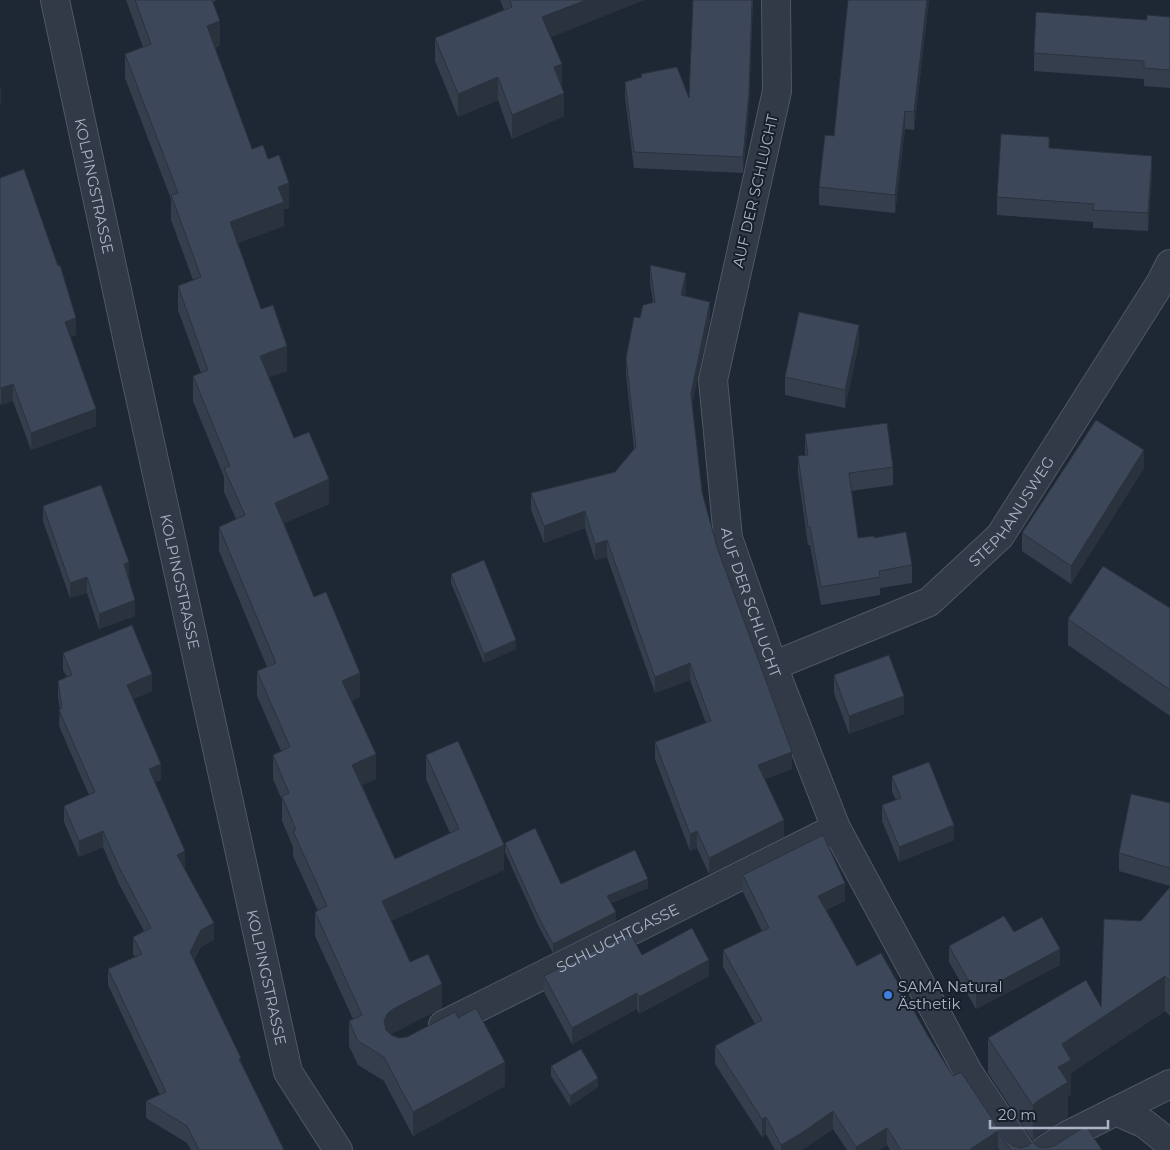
<svg xmlns="http://www.w3.org/2000/svg" width="1170" height="1150" font-family="Montserrat,sans-serif">
  <rect width="100%" height="100%" fill="#1e2835"/>
  <g fill="none" stroke-linecap="round" stroke-linejoin="round">
    <!-- minor casing -->
    <g stroke="#4f5764" stroke-width="30">
      <g id="minor">
        <path id="s1" d="M55,0L130,351L288,1072L338,1150"/>
        <path id="s2" d="M776,0L777,91L713,380L728,538L773,666L836,828L968,1072L1020,1150"/>
        <path id="s3" d="M773,666L929,602L1000,536L1161,282L1170,264"/>
        <path id="s4" d="M443,1025L836,828"/>
        <path d="M1116,1111L1145,1124L1170,1144"/>
        <path d="M1045,1150L1068,1135L1170,1084"/>
      </g>
    </g>
    <!-- minor -->
    <use href="#minor" stroke="#313a46" stroke-width="28"/>
  </g>
  <!-- wall -->
  <path fill="#343e4d" d="M126,0H217L213,2L220,45L215,48L252,149L268,159L289,208L284,209V226L238,243L261,309L287,371L269,377L294,438L329,504L284,523L314,597L360,697L352,701L376,779L362,785L395,859L450,833L426,779V755L504,870L391,921L410,962L442,1008L393,1033L391,1035L399,1038L407,1037L458,1018L505,1086L413,1136L384,1081L358,1065L349,1046V1021L353,1019L315,936V912L318,911L293,856V847L282,821V800L273,779V755L281,751L257,696V671L267,667L219,551V527L236,519L224,492V477L193,401V376L201,373L178,310V286L193,280L171,220V199L125,78V54L143,47Z
    M500,0H644L550,37L562,87L564,116L512,139L498,100L458,117L435,61V38L504,10Z
    M693,0H753L749,109L743,173L634,168L625,98V82L641,77V74L689,98Z
    M929,0L914,130L905,129L895,213L819,205V187L834,136Z
    M1170,17V88L1144,86V79L1034,71V53L1147,20Z
    M1049,148L1152,174L1148,231L1093,228V222L997,215V197Z
    M0,178L76,335L70,337L96,426L31,450L13,401L1,405L0,403Z
    M650,265L686,290L685,296L710,319L692,405L702,492L717,547L792,769L765,779L784,837L709,874L697,848L690,851L655,759V742L706,723L690,680L655,693L607,557L595,560L585,528L544,543L531,510V493L615,472L634,449L626,375V358L640,318L653,302L650,282Z
    M859,343L845,408L785,395V377Z
    M805,434L893,467V485L851,491L858,538H874L912,565V583L880,588V595L821,605L810,545H808L798,474V456L805,455Z
    M1144,468L1071,584L1022,551V533Z
    M43,506L129,577L135,616L99,629L87,593L70,598L43,521Z
    M451,574L516,649L484,663L451,583Z
    M1170,608V716L1068,645V619Z
    M63,653L152,691L133,699L161,780L155,782L185,868H184L214,940L201,947L194,960L241,1062L284,1150H191L187,1143L146,1118V1101L160,1095L108,985V969L135,957L133,954V937L144,931L119,884L103,847L79,857L64,822V806L89,795L59,726L60,709L58,698V681L67,677L63,670Z
    M834,675L904,714L849,734L834,693Z
    M892,776L954,840L899,862L882,821V805L896,800L892,792Z
    M1170,803V886L1119,871V853Z
    M505,843L561,884L648,888L611,903L616,921L553,953L538,925L505,852Z
    M743,875L845,901L826,910L857,966L928,1036L953,1076L1007,1141L1013,1146L1021,1148L1038,1147L1046,1148L1102,1150H999L998,1148L995,1150H890L887,1145L879,1150H847L833,1129L802,1150H775L766,1134L762,1137L715,1064V1046L755,1024L723,967V950L762,931L743,892Z
    M1170,887V1016L1165,1011L1071,1073V1095L1068,1096V1117L1036,1137L1033,1141L988,1073V1038L1101,1007L1141,921Z
    M1014,932L1060,965L976,1009L949,962V946Z
    M642,955L709,976L639,1014L637,1009L572,1044L544,992V976Z
    M551,1066L598,1087L570,1106L551,1076Z"/>
  <!-- shaded-wall -->
  <path fill="#2a323e" d="M586,0H644L542,41V17Z
    M752,0L749,109L743,173V157Z
    M927,0H929L914,130V112Z
    M220,21V45L207,50V26Z
    M562,64V87L554,67Z
    M498,77V100L458,117V94Z
    M0,87H1V104H0Z
    M564,93V116L512,139V115Z
    M905,111V129L895,213V195Z
    M1152,156V174L1148,231V213Z
    M289,183V208L284,209V226L230,246V222L278,187Z
    M686,273V290L681,312V295Z
    M710,302V319L691,411V394Z
    M76,318V335L65,339V322Z
    M859,325V343L845,408V390Z
    M287,346V371L260,380V356Z
    M13,384V401L1,405V388Z
    M96,409V426L31,450V433Z
    M1144,450V468L1071,584V566Z
    M329,479V504L275,527V503Z
    M585,511V528L544,543V526Z
    M607,540V557L595,560V544Z
    M129,562V577L124,579V564Z
    M87,577V593L70,598V583Z
    M135,600V616L99,629V614Z
    M516,640V649L484,663V654Z
    M690,663V680L655,693V677Z
    M360,673V697L342,705V681Z
    M152,674V691L127,701V685Z
    M904,696V714L849,734V716Z
    M792,752V769L758,781V765Z
    M376,754V779L352,790V765Z
    M161,764V780L149,785V769Z
    M784,820V837L709,874V858Z
    M954,825V840L899,862V847Z
    M103,831V847L79,857V841Z
    M697,831V848L690,851V834Z
    M504,845V870L382,925V901Z
    M185,851V868L177,871V855Z
    M648,879V888L607,905V896Z
    M845,883V901L818,913V896Z
    M616,912V921L553,953V944Z
    M214,923V940L201,947L190,968V952L201,930Z
    M1060,949V965L976,1009V994Z
    M709,960V976L639,1014V997Z
    M1165,976V1011L1071,1073V1095L1068,1096V1117L1036,1137L1033,1141V1106L1058,1067L1062,1044Z
    M442,984V1008L393,1033L387,1038L384,1021L387,1014L393,1009Z
    M637,993V1009L572,1044V1028Z
    M505,1062V1086L413,1136V1112Z
    M598,1078V1087L570,1106V1096Z
    M833,1111V1129L802,1150H781V1145Z
    M766,1117V1134L762,1137V1119Z
    M887,1128V1145L879,1150H856V1147Z
    M998,1131V1148L995,1150H969Z"/>
  <!-- building -->
  <path fill="#3c4859" stroke="#2a323e" d="M135,0H212L220,21L207,26L252,149L263,145L268,159L279,155L289,183L278,187L284,202L230,222L261,309L273,305L287,346L260,356L294,438L309,432L329,479L275,503L314,597L326,592L360,673L342,681L376,754L352,765L395,859L459,829L426,755L458,741L504,845L382,901L410,962L428,954L442,984L393,1009L387,1014L384,1021L386,1030L391,1035L399,1038L407,1037L455,1012L458,1018L476,1008L505,1062L413,1112L384,1057L358,1041L349,1021L362,1015L315,912L327,906L293,831L296,830L282,796L289,793L273,755L290,747L257,671L276,663L219,527L245,515L224,468L230,466L193,376L208,370L178,286L201,277L171,195L178,193L125,54L151,44Z
    M510,0H586L542,17L562,64L554,67L564,93L512,115L498,77L458,94L435,38L512,7Z
    M693,0H752L749,93L743,157L634,152L625,82L642,77L641,74L677,67L689,98Z
    M848,0H927L914,112L905,111L895,195L819,187L825,135L834,136Z
    M1036,12L1147,20V15L1170,17V70L1144,68V61L1034,53Z
    M1001,134L1049,137V148L1152,156L1148,213L1093,210L1094,204L997,197Z
    M24,169L58,266L60,265L76,318L65,322L96,409L31,433L13,384L1,388L0,386V178Z
    M650,265L686,273L681,295L710,302L691,394L702,492L717,547L792,752L758,765L784,820L709,858L697,831L690,834L655,742L711,721L690,663L655,677L607,540L595,544L585,511L544,526L531,493L615,472L636,447L626,358L634,317L640,318L643,305L655,302Z
    M799,312L859,325L845,390L785,377Z
    M1096,420L1144,450L1071,566L1022,533Z
    M887,423L893,467L849,473L858,538L874,536V538L906,532L912,565L879,571L880,577L821,587L810,527H808L798,456L808,455L805,434Z
    M101,485L129,562L124,564L135,600L99,614L87,577L70,583L43,506Z
    M484,560L516,640L484,654L451,574Z
    M1103,566L1170,608V690L1068,619Z
    M132,625L152,674L127,685L161,764L149,769L185,851L177,855L214,923L201,930L190,952L241,1058L239,1059L284,1150H199L187,1126L146,1101L166,1092L108,969L142,954L133,937L151,928L119,867L103,831L79,841L64,806L95,792L59,710L62,708L58,681L72,675L63,653Z
    M889,655L904,696L849,716L834,675Z
    M929,762L954,825L899,847L882,805L901,798L892,776Z
    M1131,794L1170,803V868L1119,853Z
    M535,828L561,884L635,850L648,879L607,896L616,912L553,944L538,916L505,843Z
    M823,835L845,883L818,896L857,966L881,953L928,1036L953,1076L961,1072L1007,1141L1013,1146L1021,1148L1028,1146L1032,1142L1038,1147L1046,1148L1054,1146L1086,1126L1102,1150H1011L998,1131L969,1150H901L887,1128L856,1147L833,1111L803,1132L781,1145L766,1117L762,1119L715,1046L762,1020L723,950L769,928L743,875Z
    M1170,887V981L1165,976L1062,1044L1071,1060L1058,1067L1068,1082L1036,1102L1033,1106L988,1038L1086,980L1101,1007L1104,919L1141,921Z
    M1004,916L1014,932L1042,917L1060,949L976,994L949,946Z
    M692,928L709,960L639,997L637,993L572,1028L544,976L630,933L642,955Z
    M581,1049L598,1078L570,1096L551,1066Z"/>
  <!-- markers -->
  <circle fill="#3f7fe0" stroke="#171f2a" stroke-width="2" cx="888" cy="995" r="5"/>
  <g text-anchor="middle" dominant-baseline="central" stroke-width="4" stroke-linejoin="round" paint-order="stroke">
    <!-- street labels -->
    <g font-size="15" fill="#abb4c4" stroke="#171f2a">
      <text stroke="none"><textPath href="#s1" startOffset="190">KOLPINGSTRASSE</textPath></text>
      <text transform="translate(755 191) rotate(-77)">AUF DER SCHLUCHT</text>
      <text stroke="none"><textPath href="#s3" startOffset="292">STEPHANUSWEG</textPath></text>
      <text stroke="none"><textPath href="#s1" startOffset="595">KOLPINGSTRASSE</textPath></text>
      <text stroke="none"><textPath href="#s2" startOffset="614">AUF DER SCHLUCHT</textPath></text>
      <text stroke="none"><textPath href="#s4" startOffset="195">SCHLUCHTGASSE</textPath></text>
      <text stroke="none"><textPath href="#s1" startOffset="1000">KOLPINGSTRASSE</textPath></text>
    </g>
    <!-- poi labels -->
    <g font-size="15" fill="#abb4c4" stroke="#171f2a" text-anchor="start">
      <text x="898" y="986">SAMA Natural<tspan x="898" dy="17">Ästhetik</tspan></text>
    </g>
  </g>
  <!-- scale -->
  <path d="M990 1120v8h118v-8" fill="none" stroke="#abb4c4" stroke-width="2.5"/>
  <text x="998" y="1120" font-size="15" fill="#abb4c4" stroke="#171f2a" stroke-width="4" paint-order="stroke">20 m</text>
</svg>
